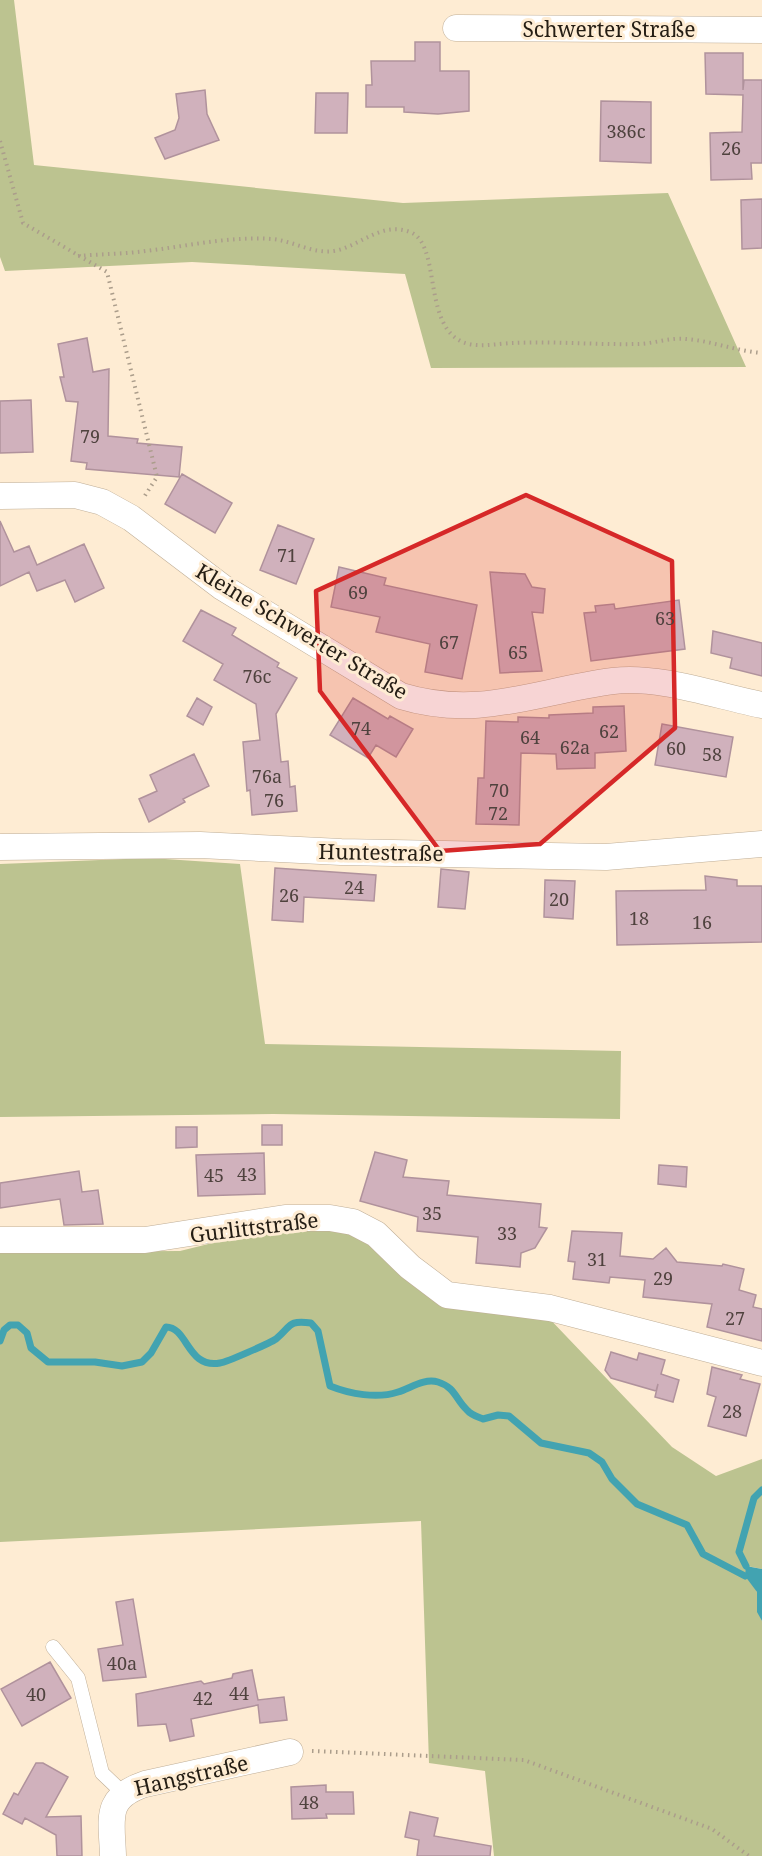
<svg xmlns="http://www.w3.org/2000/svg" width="762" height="1856" font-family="'Noto Serif',serif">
  <rect width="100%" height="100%" fill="#feecd3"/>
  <!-- green -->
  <path fill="#bcc390" d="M0,0H14L34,165L403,203L668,193L746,367L431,368L405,274L192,262L5,271L0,257Z
    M150,858L240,864L265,1044L621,1051L620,1119L273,1114L0,1117V864Z
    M286,1225L353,1230L444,1301L545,1314L672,1447L716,1476L762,1459V1569L747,1566L757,1592L758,1612L762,1621V1856H494L485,1771L429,1763L421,1521L0,1542V1252L180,1251Z"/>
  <!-- water -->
  <path fill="#42a3b1" d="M746,1566L762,1569V1621L757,1612V1592L745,1576Z"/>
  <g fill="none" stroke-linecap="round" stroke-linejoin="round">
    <!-- stream -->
    <path stroke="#42a3b1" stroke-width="7" d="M0,1341L4,1330L10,1325H18L27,1333L31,1348L48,1362H95L122,1366L142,1362L151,1353L166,1327C188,1327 187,1369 220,1363C227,1362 270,1343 276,1339C292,1326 287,1320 311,1323L318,1331L330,1386C350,1394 377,1399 398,1392C411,1388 424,1378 438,1382C455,1387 456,1400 467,1410C471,1415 478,1417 483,1419L498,1415L509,1416L541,1443L589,1453L602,1462L612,1479L637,1504L687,1525L703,1554L745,1576
      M746,1566L739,1552L754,1498L762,1490"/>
  </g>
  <!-- building -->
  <path fill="#d0b1bc" stroke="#b0929c" stroke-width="1.5" d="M415,42H440V71H469V111L438,114L404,112V107H366V85H372L371,61H415Z
    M705,53H743V90L744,80H762V163H751L752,179L711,180L710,133L742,132L743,95L706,94Z
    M205,90L207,114L219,140L165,159L155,138L175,130L179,118L176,94Z
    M316,93H348L347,133H315Z
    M601,101L651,102V163L600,161Z
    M762,199V248L742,249L741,200Z
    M87,338L93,372L109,369L108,436L138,439L137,443L182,447L179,477L86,469L87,463L71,461L78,402L66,401L60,377H64L58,344Z
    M31,400L33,452L0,453V401Z
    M182,474L232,503L215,533L165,504Z
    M0,521L14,552L29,546L37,565L84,544L104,588L75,602L65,580L37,591L29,572L0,586Z
    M278,525L314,539L296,584L260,570Z
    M339,567L386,578L384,585L477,605L462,679L425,672L430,644L376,632L380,617L331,607Z
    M490,572L525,574L532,587L545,589L543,613L532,612L542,671L500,673Z
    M679,600L685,649L591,661L584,613L596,612L595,606L614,604L615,609Z
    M201,610L236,628L232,635L279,663L277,667L297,678L276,714L281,762L288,761L290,787L295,786L297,811L252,815L250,790L247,791L243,742L260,740L256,704L214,680L223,664L183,641Z
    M713,631L762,643V676L730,668L732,658L711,653Z
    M197,698L212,707L203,725L187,716Z
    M353,698L388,719L390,716L413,729L396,757L376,745L368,758L330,735Z
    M624,706L626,751L595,753V768L557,769L556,754L521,753L519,825L476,824L478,778H484L486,721L518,722V717L549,718V715L593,713V707Z
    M662,724L733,737L726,777L655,765Z
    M194,754L209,786L183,799L185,802L149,822L139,799L157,791L150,775Z
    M275,868L376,875L374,901L304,897L303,922L272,920Z
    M441,869L469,872L465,909L438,907Z
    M705,876L737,880V886H762V942L617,945L616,891L706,890Z
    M545,880L575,881L573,919L544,917Z
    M262,1125H282V1145H262Z
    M176,1127H197V1147L176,1148Z
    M375,1152L407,1160L403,1177L449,1181L447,1195L541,1204L539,1227L547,1228L535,1248L521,1253L520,1267L476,1263L478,1237L417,1231L418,1217L360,1201Z
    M264,1153L265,1194L198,1196L196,1155Z
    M659,1165L687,1167L686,1187L658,1184Z
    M79,1171L82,1192L98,1190L103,1224L64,1225L60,1199L0,1208V1183Z
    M572,1231L622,1233L620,1256L653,1259L666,1248L677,1262L722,1266L723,1264L744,1269L739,1290L756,1295L753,1307L762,1309V1341L707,1327L712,1304L643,1297L645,1280L610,1277L609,1283L573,1279L575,1262L568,1261Z
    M611,1352L637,1360L639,1353L665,1360L661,1374L679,1380L673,1402L655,1397L658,1384L656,1391L611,1378L605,1370Z
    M712,1367L742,1375L740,1379L760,1384L746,1436L708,1426L716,1397L707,1394Z
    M133,1599L146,1677L103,1681L98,1649L123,1645L116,1602Z
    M50,1662L71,1698L22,1726L1,1689Z
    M252,1670L258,1700L284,1697L287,1720L260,1723L258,1705L191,1719L194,1736L170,1741L166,1724L138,1726L136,1694L201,1681L204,1684L232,1678L233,1674Z
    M36,1763H43L68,1777L46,1817L81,1816L82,1856H57L56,1835L25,1818L22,1824L3,1814L14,1793L18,1795Z
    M326,1785V1792H353L354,1814H326L327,1818L292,1819L291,1787Z
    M410,1812L438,1818L434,1836L491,1846L490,1856H417L419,1840L405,1837Z"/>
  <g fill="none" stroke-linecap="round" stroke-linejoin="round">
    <!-- lane casing -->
    <g stroke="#bfae97" stroke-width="15">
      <path id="lane" d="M53,1647L78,1678L102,1773L123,1793"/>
    </g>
    <!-- street casing -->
    <g stroke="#bfae97" stroke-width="27">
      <path id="street" d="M456,28L762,30
        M0,496L75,495L102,502L131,518L222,587L401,696C480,720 536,691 613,681C658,675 717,696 762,705
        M0,847L200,845L341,852L606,857L762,844
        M0,1240H145L285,1218H330L353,1222L376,1234L410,1267L447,1295L550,1308L762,1363
        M113,1856C112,1819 103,1798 145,1784L290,1752"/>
    </g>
    <!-- path -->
    <path stroke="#ab9d8b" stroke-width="4" stroke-dasharray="1.5 4.5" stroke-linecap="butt" d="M0,141L23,223L107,272L157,477L144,497
      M78,256C101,254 124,254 146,251C188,246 230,236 272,239C294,241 312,254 334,251C361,246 381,221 410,232C440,243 424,317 457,339C473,350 497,343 515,343C555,341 596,345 637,344C653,344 671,337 686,339C712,341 736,351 762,353
      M312,1751L524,1760L712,1829L749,1856"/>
    <!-- lane -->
    <use href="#lane" stroke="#fff" stroke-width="14"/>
    <!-- street -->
    <use href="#street" stroke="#fff" stroke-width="26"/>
  </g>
  <!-- marked area -->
  <path fill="#d62828" fill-opacity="0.2" stroke="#d62828" stroke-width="4.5" stroke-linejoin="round" d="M526,495L672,561L675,728L540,844L440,851L320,691L316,591Z"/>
  <g text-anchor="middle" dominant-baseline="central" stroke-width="6" stroke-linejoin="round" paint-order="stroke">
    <!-- number labels -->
    <g font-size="18" fill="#4f423e">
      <text x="626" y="131">386c</text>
      <text x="731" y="148">26</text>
      <text x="90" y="436">79</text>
      <text x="287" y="555">71</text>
      <text x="358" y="592">69</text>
      <text x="665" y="618">63</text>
      <text x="449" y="642">67</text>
      <text x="518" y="652">65</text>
      <text x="257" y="676">76c</text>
      <text x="361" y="728">74</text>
      <text x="609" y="731">62</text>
      <text x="530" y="737">64</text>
      <text x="575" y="747">62a</text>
      <text x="676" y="748">60</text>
      <text x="712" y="754">58</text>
      <text x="267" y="776">76a</text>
      <text x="499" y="790">70</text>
      <text x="274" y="800">76</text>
      <text x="498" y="813">72</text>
      <text x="354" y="887">24</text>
      <text x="289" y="895">26</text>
      <text x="559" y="899">20</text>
      <text x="639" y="918">18</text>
      <text x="702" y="922">16</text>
      <text x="247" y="1174">43</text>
      <text x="214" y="1175">45</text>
      <text x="432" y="1213">35</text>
      <text x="507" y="1233">33</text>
      <text x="597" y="1259">31</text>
      <text x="663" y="1278">29</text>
      <text x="735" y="1318">27</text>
      <text x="732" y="1411">28</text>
      <text x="122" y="1663">40a</text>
      <text x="239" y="1693">44</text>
      <text x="36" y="1694">40</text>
      <text x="203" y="1698">42</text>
      <text x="309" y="1802">48</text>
    </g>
    <!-- street labels -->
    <g font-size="21" fill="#241d14" stroke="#feecd3">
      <text x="609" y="29">Schwerter Straße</text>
      <text transform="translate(302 631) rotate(31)">Kleine Schwerter Straße</text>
      <text transform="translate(381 852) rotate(1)">Huntestraße</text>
      <text transform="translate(254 1227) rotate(-7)">Gurlittstraße</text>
      <text transform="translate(191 1775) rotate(-13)">Hangstraße</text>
    </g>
  </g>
</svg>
